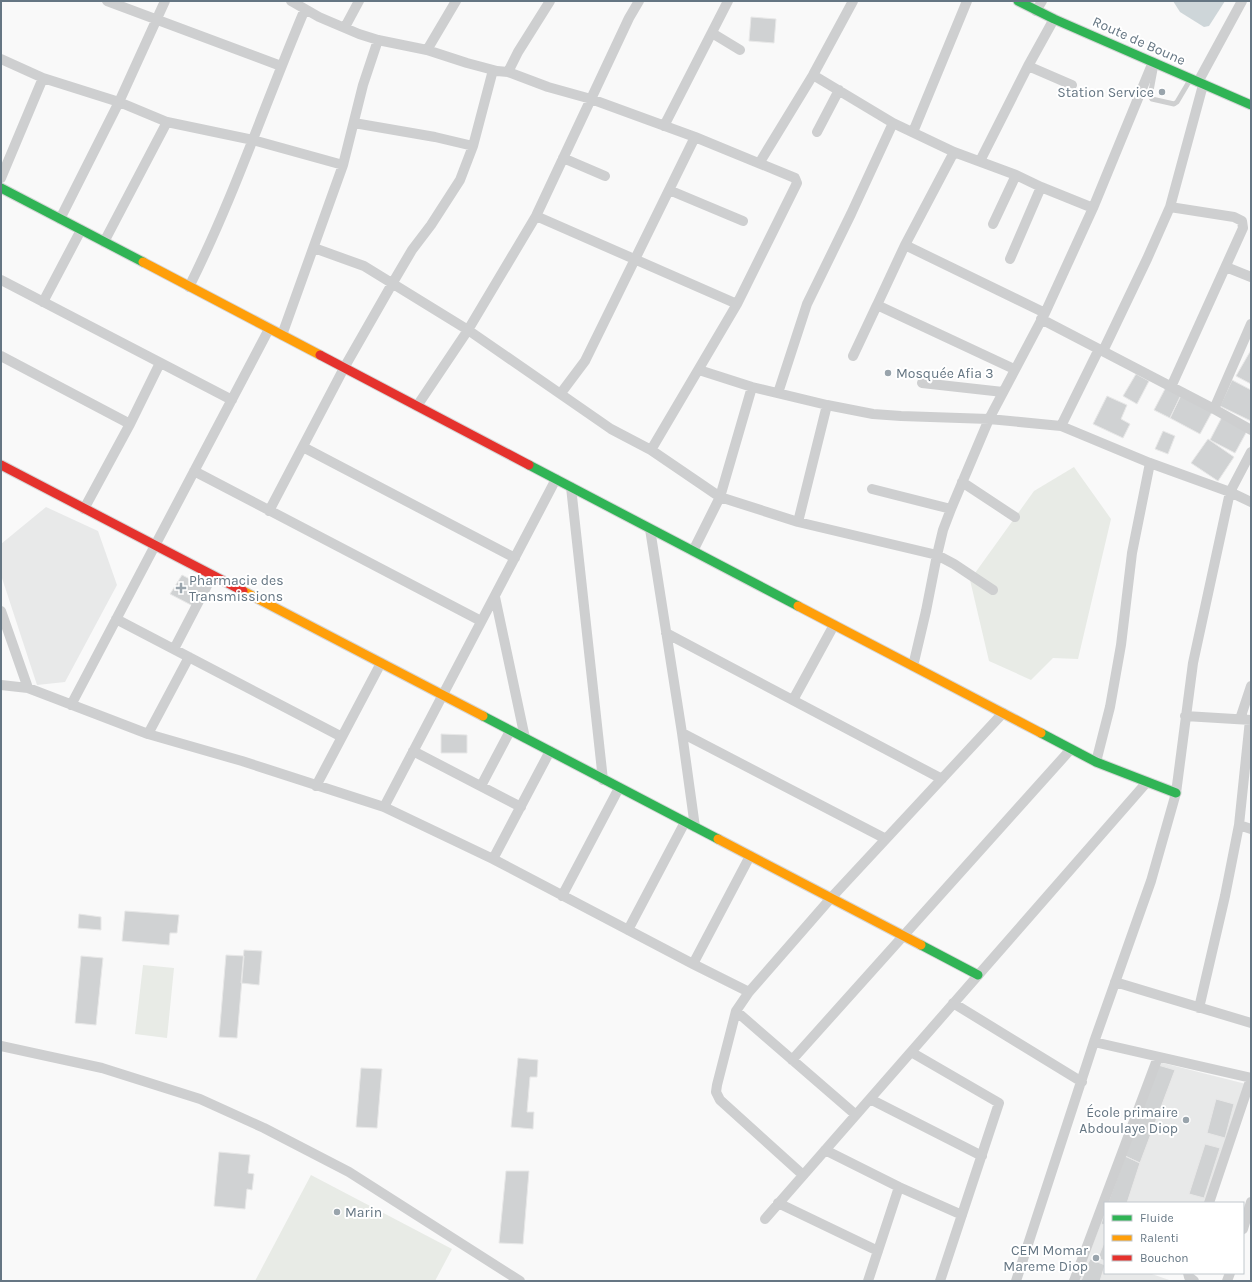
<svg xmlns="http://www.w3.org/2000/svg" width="1252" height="1282" font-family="Karla,sans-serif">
  <rect width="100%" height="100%" fill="#f9f9f9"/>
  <!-- built -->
  <path fill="#e8e9e9" d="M46,507L98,531L117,585L65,682L37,685L1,575V544Z
    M1159,1062L1246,1084L1207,1203H1108Z
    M1105,1212V1273H1149L1172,1281H1079Z"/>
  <!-- green -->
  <path fill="#e8ebe6" d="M1074,467L1111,519L1078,659L1053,658L1031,680L989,661L970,580L1034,491Z
    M143,965L174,968L167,1038L135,1034Z
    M311,1175L452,1249L435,1281H255Z"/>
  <!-- water -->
  <path fill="#ced6d9" d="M1173,1H1225L1209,26L1204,27L1180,12Z"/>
  <!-- building -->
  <path fill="#d0d2d3" stroke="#e8e8e8" d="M751,17L776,19L774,43L749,41Z
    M1251,350V384L1236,376Z
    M1136,374L1149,381L1137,404L1123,396Z
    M1232,380L1251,390V421L1220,406Z
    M1166,387L1181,395L1170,418L1154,410Z
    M1181,395L1212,412L1200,434L1170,418Z
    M1107,396L1127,405L1121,419L1130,424L1123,438L1093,424Z
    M1222,417L1247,431L1235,453L1210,440Z
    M1163,431L1175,436L1168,454L1155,449Z
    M1208,439L1234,457L1218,481L1191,463Z
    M182,575L203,586L193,606L170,594Z
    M441,734L467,735V753H441Z
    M125,911L179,915L177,933H170L169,945L122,941Z
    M79,914L101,917V930L78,928Z
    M244,950L262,951L259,985L241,983Z
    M226,955L244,956L237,1038L219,1037Z
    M81,956L103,958L96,1025L75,1023Z
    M518,1058L538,1060L537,1077H530L527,1112H534L533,1129L511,1127Z
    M1158,1065L1175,1070L1140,1163L1125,1156Z
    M361,1068L382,1069L377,1128L356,1127Z
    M1216,1099L1234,1104L1225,1138L1207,1133Z
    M1205,1144L1220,1148L1204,1198L1189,1194Z
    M219,1152L250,1155L248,1173L254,1174L252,1190L247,1189L245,1209L214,1206Z
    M1125,1156L1140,1163L1127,1203H1108Z
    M506,1171H529L523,1244L499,1243Z
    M1105,1212V1225L1101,1224Z
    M1104,1243H1105V1261L1098,1258Z
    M1090,1259L1105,1265L1100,1281H1081Z"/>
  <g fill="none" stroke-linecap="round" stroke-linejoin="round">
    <!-- fast casing -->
    <g stroke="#d5d6d7" stroke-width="11">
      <path id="fast" d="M1018,1L1054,19L1251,105
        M1,188L143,262
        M529,465L798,606
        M483,716L718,839
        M1041,733L1096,762L1176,793
        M921,945L978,975"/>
    </g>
    <!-- slow casing -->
    <g stroke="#d5d6d7" stroke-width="11">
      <path id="slow" d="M143,262L320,355
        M243,591L483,716
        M798,606L1041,733
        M718,839L921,945"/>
    </g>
    <!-- jam casing -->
    <g stroke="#d5d6d7" stroke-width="11">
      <path id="jam" d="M320,355L529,465
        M1,465L243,591"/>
    </g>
    <!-- lane -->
    <path stroke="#cecfd0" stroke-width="5" d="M1156,64L1150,96L1152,99L1174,104L1177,102L1190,80"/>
    <!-- street -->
    <path stroke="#cecfd0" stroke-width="10" d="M107,1L281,66
      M291,1L319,17L359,34L378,40L427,50L467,63L497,71L508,72L548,87L591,99L695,137L795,178L797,183L737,304L651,450
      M1036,11L1042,1
      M345,27L359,1
      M712,33L740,50
      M427,50L456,1
      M1,59L43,78L119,102L167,122L253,140L343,165
      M1028,66L1072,85
      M508,72L518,52L550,1
      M813,75L893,123L954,152L1016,175L1041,187L1093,208
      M1198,82L1242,1
      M354,123L435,137L473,146
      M664,126L728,1
      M817,132L839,90
      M913,132L967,1
      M954,152L905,245L877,305L1014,369
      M563,158L605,176
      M980,161L1028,66L1054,19
      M760,162L813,75L853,1
      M1,178L43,78
      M669,190L743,221
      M1170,207L1234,217L1242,221L1243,228L1171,387
      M536,216L737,304
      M60,219L119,102L165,1
      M993,224L1016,175
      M104,242L167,122
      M905,245L1045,313
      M314,248L364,266L468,330L611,429L651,450L720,497L798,522L937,555L954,564L993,590
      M1010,259L1041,187
      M1226,267L1251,277
      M1,280L232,400
      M189,287C234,197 266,101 305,9
      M43,302L81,230
      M1041,319L1214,409L1251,430
      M282,335L343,165L363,85L378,40
      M1103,351L1147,259L1170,207L1203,85
      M1,356L130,424
      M853,356L877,305
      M699,370L752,387L827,405L873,414L901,416L989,419L1061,426L1150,463L1230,492L1251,502
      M922,383L1003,392
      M561,393L585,361L695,137
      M778,393L807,304L851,214L893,123
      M417,406L468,330L536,216L629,18L639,1
      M1214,409L1251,324
      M1061,426L1099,349
      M303,447L515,558
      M194,471L481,621
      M962,482L1015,517
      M571,487L603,780
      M872,489L951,509
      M84,509L130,424L160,363
      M269,511L344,368L392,284L412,250L431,225L460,180L473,146L493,70
      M798,522L827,405
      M650,529L682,733L695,827
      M693,551L720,497L752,387
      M495,597L525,738
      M1,611L28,688
      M116,619L342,737
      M666,633L942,779
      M174,649L212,576
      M913,666L926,611L937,555L943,530L951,509L989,419L1045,313L1093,208L1153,62
      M1,685L28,688L148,734L242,761L384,807L493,859L693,964L749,992
      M793,700L834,625
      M71,705L269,329
      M1185,716L1251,720
      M1240,719L1251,686
      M682,733L886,839
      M148,734L189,657
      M413,751L521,807
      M1096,762L1110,707L1121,645L1132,553L1150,463
      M316,786L381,663
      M481,786L510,731
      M384,807L556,479
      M1239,825L1251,829
      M493,859L550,751
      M562,896L619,788
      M628,930L685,822
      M693,964L750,856
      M1115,982L1251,1023
      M953,1003L1082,1082
      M1199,1008L1225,896L1239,825L1250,720
      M736,1011L856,1115
      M1094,1042L1251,1078
      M1,1046L102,1068L200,1099L264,1128L349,1172L520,1281
      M911,1052L999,1103L940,1281
      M792,1060L1071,749
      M870,1099L982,1156
      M825,1150L899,1187L962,1215
      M803,1175L720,1100L716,1092L717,1085L736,1011L749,992L831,898L1003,713
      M778,1203L878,1251
      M1209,1203L1251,1078
      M765,1219L1147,782
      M1243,1229L1251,1202
      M1188,1273L1189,1277L1194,1281
      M868,1281L899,1187
      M1016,1281L1094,1042L1151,881L1176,793L1193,663L1230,492L1251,452
      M1074,1281L1158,1057
      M1227,1281L1230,1273"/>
    <!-- fast -->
    <use href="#fast" stroke="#30b455" stroke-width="9"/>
    <!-- slow -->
    <use href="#slow" stroke="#ff9f0a" stroke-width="9"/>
    <!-- jam -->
    <use href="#jam" stroke="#e5322d" stroke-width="9"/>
  </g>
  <!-- markers -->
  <g fill="#99a4ac" stroke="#fff" stroke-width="1.5">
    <circle cx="1162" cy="92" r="4"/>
    <circle cx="888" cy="373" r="4"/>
    <path d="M179 582h4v4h4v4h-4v4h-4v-4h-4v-4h4z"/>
    <circle cx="1186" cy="1120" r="4"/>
    <circle cx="337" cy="1212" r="4"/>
    <circle cx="1096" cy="1258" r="4"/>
  </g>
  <g text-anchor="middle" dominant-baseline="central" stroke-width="4" stroke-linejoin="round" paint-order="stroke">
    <!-- street labels -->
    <g font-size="14" fill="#657683" stroke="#fff">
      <text transform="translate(1139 41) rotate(24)">Route de Boune</text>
    </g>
    <!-- poi labels -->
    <g font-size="14" fill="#657683" stroke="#fff" text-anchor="end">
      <text x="1154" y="92">Station Service</text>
      <text x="896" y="373" text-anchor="start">Mosquée Afia 3</text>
      <text x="189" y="580" text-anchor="start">Pharmacie des<tspan x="189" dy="16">Transmissions</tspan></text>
      <text x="1178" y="1112">École primaire<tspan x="1178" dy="16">Abdoulaye Diop</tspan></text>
      <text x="345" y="1212" text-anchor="start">Marin</text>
      <text x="1088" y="1250">CEM Momar<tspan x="1088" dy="16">Mareme Diop</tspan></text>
    </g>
  </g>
  <!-- border -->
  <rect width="1252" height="1282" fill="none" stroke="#657683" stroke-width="4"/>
  <!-- legend -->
  <rect x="1104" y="1202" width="140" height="72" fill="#ffffff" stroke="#c1c8cd"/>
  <rect x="1112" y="1215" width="20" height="6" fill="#30b455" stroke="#c1c8cd"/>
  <text x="1140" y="1222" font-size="12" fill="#657683">Fluide</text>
  <rect x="1112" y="1235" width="20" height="6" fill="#ff9f0a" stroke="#c1c8cd"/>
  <text x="1140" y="1242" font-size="12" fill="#657683">Ralenti</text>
  <rect x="1112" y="1255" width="20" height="6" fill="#e5322d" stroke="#c1c8cd"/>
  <text x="1140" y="1262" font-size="12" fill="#657683">Bouchon</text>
</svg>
